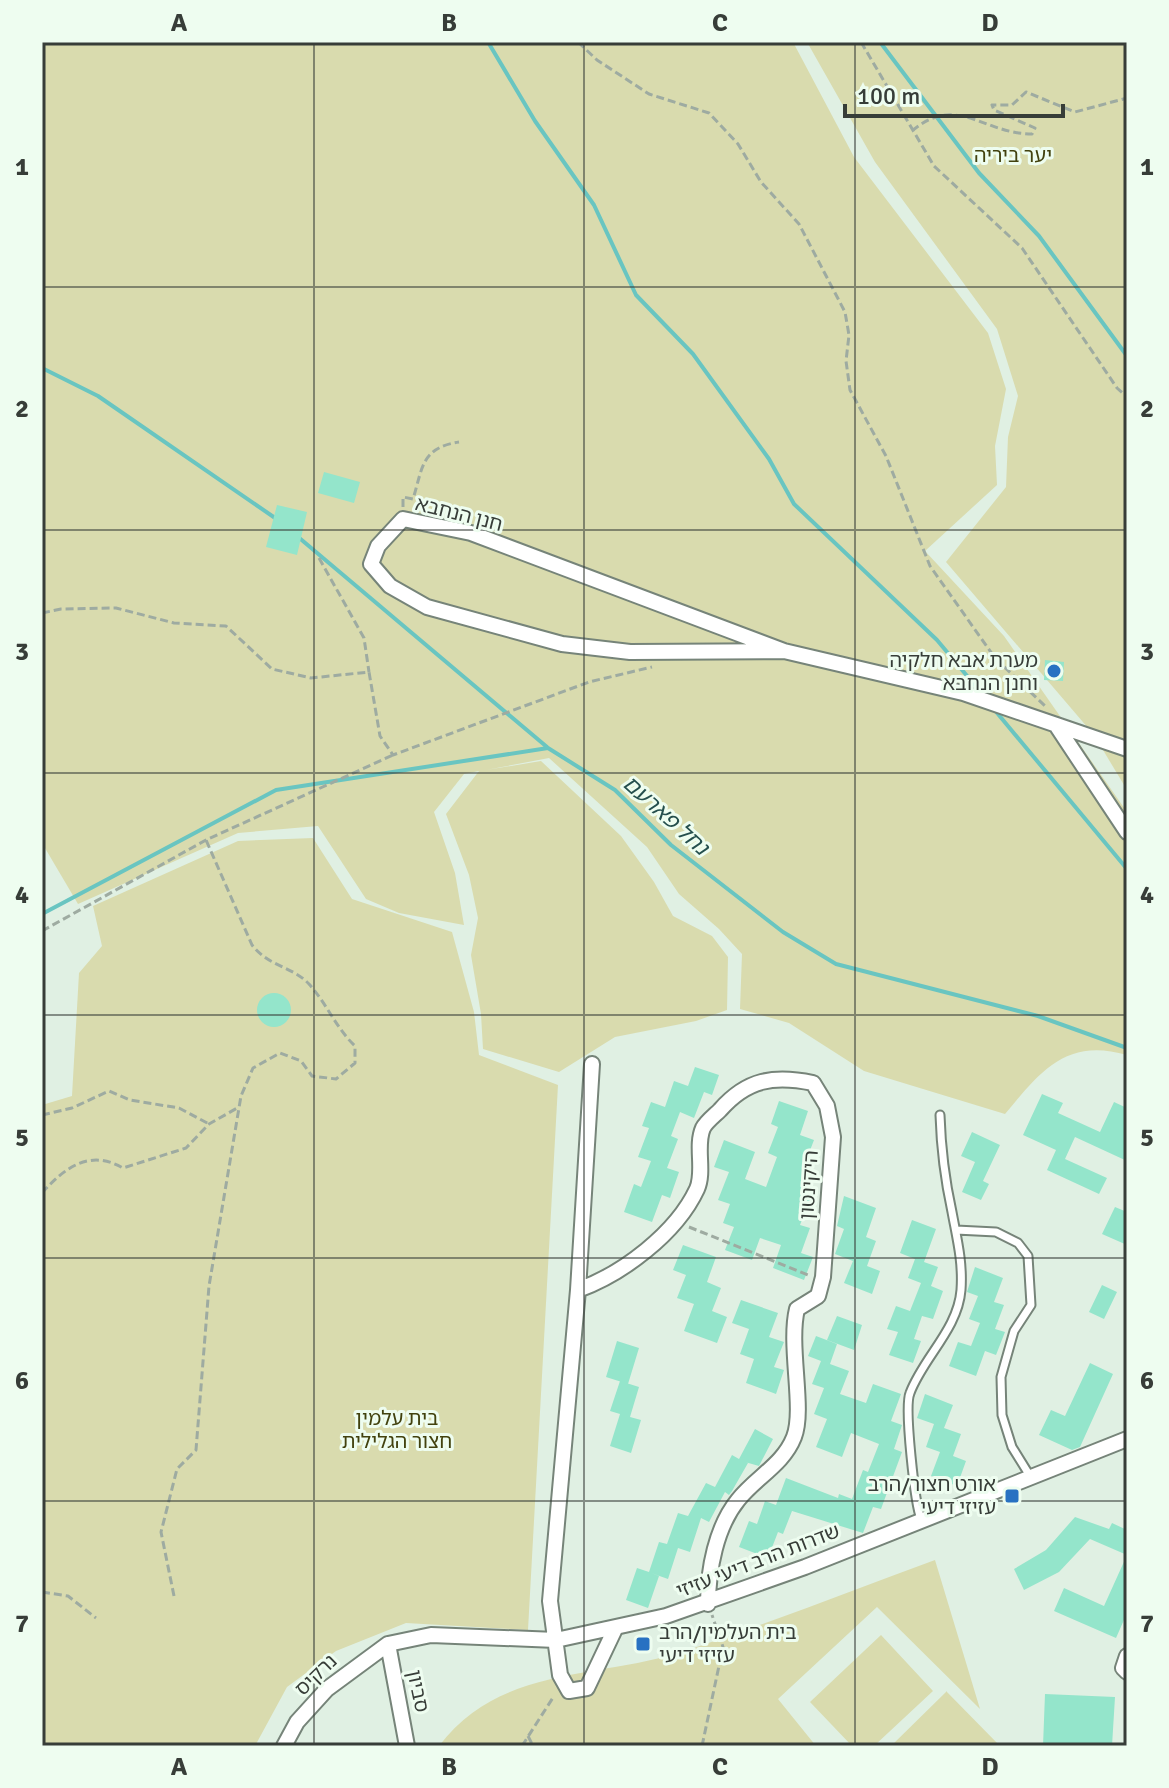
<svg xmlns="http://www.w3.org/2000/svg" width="1169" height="1788" font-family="Signika,'Noto Sans Hebrew',sans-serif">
  <rect width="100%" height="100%" fill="#e0f0e3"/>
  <!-- green -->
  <path fill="#d9dbae" d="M42,42H793L854,157L988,333L1006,389L995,446L997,485L925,551L1004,636L1127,812V1055C1066,1037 1040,1072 1005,1114L864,1071L789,1023L740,1009L742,954L719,929L679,894L647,847L549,758L486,770L541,761L621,836L654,882L673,916L712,936L728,957L727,1010L696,1021L615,1037L559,1072L483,1049L481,1014L471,955L478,918L469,875L446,814L479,771L464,774L434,812L455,873L464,925L399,913L366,899L318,826L238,833L78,904L42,843Z
    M807,42H1127V790L1094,735L946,562L1006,487L1008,437L1018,396L997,329L875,162Z
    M313,838L352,899L452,932L474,1012L479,1055L558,1085L528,1630L406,1623L336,1651L287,1687L255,1746H42V1105L72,1096L79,973L102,946L93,906L238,841Z
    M935,1560L980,1709L877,1607L778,1699L816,1746H439C500,1666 595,1679 682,1652C767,1624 851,1591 935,1560Z
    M881,1635L933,1691L874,1746H852L810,1702Z
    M946,1691L1000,1746H891L946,1692Z"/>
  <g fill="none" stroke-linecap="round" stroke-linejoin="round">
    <!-- stream -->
    <path stroke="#69c5c1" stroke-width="4" d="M488,42L535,121L594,205L636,295L693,354L769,459L794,504L937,640L983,695
      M880,42L979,173L1039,236L1127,356
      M42,368L98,396L278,520
      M297,536L547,747
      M993,708L1127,869
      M42,914L276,790L548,748L615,790L671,845L783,932L836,964L1038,1016L1127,1048"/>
  </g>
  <!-- building -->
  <path fill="#94e5cb" d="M324,472L360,482L354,503L318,493Z
    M277,505L307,512L297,555L266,547Z
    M1045,660L1064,662L1063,681L1044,680Z
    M257 1010a17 17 0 1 1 34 0a17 17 0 1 1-34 0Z
    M695,1067L719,1075L712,1095L704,1092L694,1118L680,1112L671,1136L678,1139L667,1168L679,1172L670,1198L662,1195L652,1222L624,1212L634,1184L641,1187L651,1161L638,1157L649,1128L642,1126L651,1102L665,1107L674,1081L688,1086Z
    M1042,1094L1063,1103L1058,1113L1100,1132L1114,1102L1127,1108V1161L1075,1137L1065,1159L1107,1178L1099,1194L1047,1170L1056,1150L1023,1135Z
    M779,1101L808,1111L800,1135L814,1140L804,1166L810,1169L800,1195L810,1199L800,1225L810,1228L801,1253L813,1257L804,1280L773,1268L781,1245L760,1238L752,1260L725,1250L734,1227L723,1223L730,1204L718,1200L729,1172L714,1167L724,1140L755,1152L745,1179L766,1187L777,1157L768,1153L778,1127L771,1124Z
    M972,1132L1000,1145L983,1181L989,1184L981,1200L962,1192L975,1162L961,1156Z
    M844,1196L876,1208L866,1237L876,1241L867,1266L880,1271L872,1294L844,1283L853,1261L835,1254L844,1229L837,1226Z
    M1115,1207L1127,1212V1245L1102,1234Z
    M912,1220L936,1229L924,1262L938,1267L931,1286L943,1291L933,1319L922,1316L914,1339L921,1341L913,1363L889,1355L898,1332L887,1329L896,1306L910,1311L921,1283L908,1278L915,1259L900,1253Z
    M683,1245L716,1257L707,1282L721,1288L712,1311L727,1317L717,1343L684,1331L694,1304L677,1298L686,1275L673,1270Z
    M975,1267L1003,1278L994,1302L1004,1305L995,1329L1005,1332L996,1355L985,1351L976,1376L949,1366L958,1342L971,1346L980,1323L969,1319L978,1296L967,1292Z
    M1102,1285L1117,1292L1104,1319L1089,1312Z
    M741,1300L778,1313L769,1337L784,1342L774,1367L784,1370L776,1394L746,1383L754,1359L740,1354L749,1329L732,1323Z
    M837,1316L862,1325L854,1350L827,1340Z
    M816,1336L837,1344L830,1364L849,1371L840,1394L866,1403L873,1384L901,1394L891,1421L902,1425L894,1449L902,1452L881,1509L873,1507L863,1533L792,1511L783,1534L778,1532L768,1558L739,1547L749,1521L757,1524L765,1501L776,1505L786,1478L838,1498L839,1494L852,1499L863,1470L868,1472L879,1444L851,1433L842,1457L816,1447L827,1419L814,1414L824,1388L812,1384L821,1361L808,1356Z
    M617,1341L639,1348L628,1384L606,1377Z
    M1090,1363L1113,1374L1080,1447L1072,1450L1039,1435L1051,1410L1065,1416Z
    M620,1381L639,1387L630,1417L641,1420L631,1453L610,1446L620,1414L610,1411Z
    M925,1394L953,1405L944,1428L961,1434L953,1456L966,1461L957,1486L931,1476L940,1452L926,1447L934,1424L917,1418Z
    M755,1429L773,1439L759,1466L745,1462L748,1463L732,1491L729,1495L725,1492L709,1522L701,1518L690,1552L678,1548L668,1579L651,1573L659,1576L648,1608L626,1600L637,1568L649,1572L659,1542L667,1544L678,1513L688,1516L706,1483L715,1487L732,1455L739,1459Z
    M1075,1517L1109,1529L1112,1523L1127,1530V1613L1116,1638L1054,1611L1064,1588L1104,1606L1127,1555L1090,1539L1059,1572L1024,1590L1014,1569L1046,1550Z
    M1045,1694L1115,1697L1112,1746H1043Z"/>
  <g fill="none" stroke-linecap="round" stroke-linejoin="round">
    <!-- lane casing -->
    <g stroke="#768479" stroke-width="11">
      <path id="lane" d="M956,1230L996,1232L1018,1243L1028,1256L1031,1305L1014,1331L1001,1377L1002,1415L1012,1447L1030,1476
        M921,1519C915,1505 904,1407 910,1393C923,1358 958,1329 961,1290C963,1262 957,1239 952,1212C945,1180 941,1147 940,1115"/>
    </g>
    <!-- street casing -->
    <g stroke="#768479" stroke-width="18">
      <path id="street" d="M784,651L630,652L562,644L427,607L390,586L371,564L378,546L403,519L471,533L784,651L963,693L1127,749
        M1056,725L1127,832
        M592,1064L578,1290L550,1601L560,1675L569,1691L587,1688L615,1629
        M578,1290C622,1274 676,1234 697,1189C705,1171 695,1146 703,1128C706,1122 715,1115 720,1110C747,1079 774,1075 813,1083L827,1106L833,1137L823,1277L818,1296L797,1309C788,1346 805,1409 794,1437C783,1465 756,1477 738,1500C716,1527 708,1570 708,1604
        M388,1644L407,1746
        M1127,1656L1123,1668L1127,1672
        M284,1746L297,1722L327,1689L388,1644L431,1635L556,1640L666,1616L805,1567L1127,1439"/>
    </g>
    <!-- path -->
    <path stroke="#9eaba1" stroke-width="3" stroke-dasharray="8 4" stroke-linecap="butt" d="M578,42L597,60L649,94L709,113L738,144L761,182L799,224L845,312L849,335L846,361L850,390L886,456L930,566L995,658L1045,706
      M861,42L934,166L1022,248L1117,388L1127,397
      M912,131C957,93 983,134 1032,134L1035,128L994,110L992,105H1012L1026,92L1075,112L1127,98
      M403,507V497L413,499C423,467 421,448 459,442
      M319,558L364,638L369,672
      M42,613L61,609L116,608L174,623L226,626L272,669L311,678L369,672L380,736L393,755L589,682L652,667
      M42,931L206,840L393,755
      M42,1115L72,1108L109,1091L130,1100L179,1108L209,1124
      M42,1193C65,1167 90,1149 123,1168L186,1148L209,1124L239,1107
      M689,1227L808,1275
      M42,1592L68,1596L96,1618
      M174,1596L161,1532L177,1469L196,1450L209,1286L241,1096L253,1068L280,1053L301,1061L312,1076L336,1079L355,1063V1046C336,1028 327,1004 309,984C292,966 269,967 252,945L206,840
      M528,1736L533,1746
      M522,1746L554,1696
      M702,1746L723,1647L712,1615"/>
    <!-- lane -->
    <use href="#lane" stroke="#fff" stroke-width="7"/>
    <!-- street -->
    <use href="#street" stroke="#fff" stroke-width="14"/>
  </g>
  <!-- grid -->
  <path fill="none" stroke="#373d38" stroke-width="2" stroke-opacity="0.55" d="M314,42V1746M584,42V1746M855,42V1746M42,287H1127M42,530H1127M42,773H1127M42,1015H1127M42,1258H1127M42,1501H1127"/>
  <!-- markers -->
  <g fill="#2871c2" stroke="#eefdf0" stroke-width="3">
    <circle cx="1054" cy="671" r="8"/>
    <rect x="1004" y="1488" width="16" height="16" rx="4"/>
    <rect x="635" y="1636" width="16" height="16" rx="4"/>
  </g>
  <g text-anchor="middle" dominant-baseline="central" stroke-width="6" stroke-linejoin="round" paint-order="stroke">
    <!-- park labels -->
    <g font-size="20" fill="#42420e" stroke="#eefdf0">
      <text x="1013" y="155">יער ביריה</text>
      <text x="397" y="1418">בית עלמין<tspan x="397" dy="23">חצור הגלילית</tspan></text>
    </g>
    <!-- street labels -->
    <g font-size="20" fill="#373d38" stroke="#eefdf0">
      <text transform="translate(459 514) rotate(14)">חנן הנחבא</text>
      <text transform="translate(809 1185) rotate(-86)">היקינטון</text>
      <text transform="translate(758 1561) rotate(-21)">שדרות הרב דיעי עזיזי</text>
      <text transform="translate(316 1675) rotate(-44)">נרקיס</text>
      <text transform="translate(418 1691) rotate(78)">סביון</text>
    </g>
    <!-- poi labels -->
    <g font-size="20" fill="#373d38" stroke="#eefdf0" text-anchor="end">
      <text x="1038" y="660">מערת אבא חלקיה<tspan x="1038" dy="23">וחנן הנחבא</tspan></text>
      <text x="996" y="1484">אורט חצור/הרב<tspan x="996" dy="23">עזיזי דיעי</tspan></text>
      <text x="659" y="1632" text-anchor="start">בית העלמין/הרב<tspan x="659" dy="23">עזיזי דיעי</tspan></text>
    </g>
    <!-- water labels -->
    <g font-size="22" font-style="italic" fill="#254f4d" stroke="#eefdf0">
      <text transform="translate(666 815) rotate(42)">נחל פארעם</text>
    </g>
  </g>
  <!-- border -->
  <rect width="1169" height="1788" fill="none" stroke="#eefdf0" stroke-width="88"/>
  <!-- scale -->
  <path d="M845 104v12h218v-12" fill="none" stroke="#373d38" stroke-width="4"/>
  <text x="857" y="104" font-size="24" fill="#373d38" stroke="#eefdf0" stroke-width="6" paint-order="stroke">100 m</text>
  <rect x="44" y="44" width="1081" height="1700" fill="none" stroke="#373d38" stroke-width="3"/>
  <g font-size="26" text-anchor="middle" font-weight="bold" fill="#373d38">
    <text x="179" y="31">A</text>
    <text x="449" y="31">B</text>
    <text x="720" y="31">C</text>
    <text x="990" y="31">D</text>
    <text x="22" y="175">1</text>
    <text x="1147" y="175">1</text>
    <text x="22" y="417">2</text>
    <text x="1147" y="417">2</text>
    <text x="22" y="660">3</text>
    <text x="1147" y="660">3</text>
    <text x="22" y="903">4</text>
    <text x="1147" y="903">4</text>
    <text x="22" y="1146">5</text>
    <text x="1147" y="1146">5</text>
    <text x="22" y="1389">6</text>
    <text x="1147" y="1389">6</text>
    <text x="22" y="1632">7</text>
    <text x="1147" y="1632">7</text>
    <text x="179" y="1775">A</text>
    <text x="449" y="1775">B</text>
    <text x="720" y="1775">C</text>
    <text x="990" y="1775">D</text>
  </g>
</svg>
